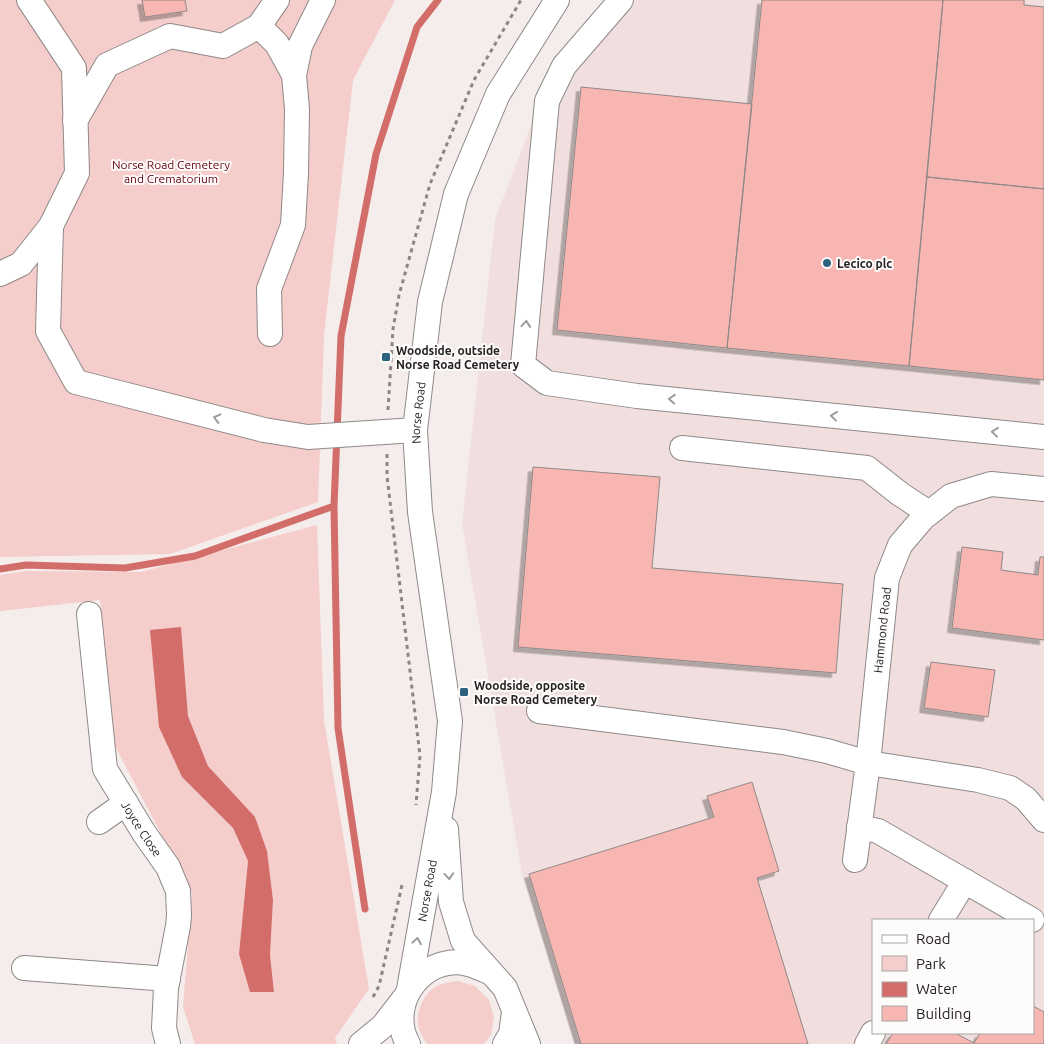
<svg xmlns="http://www.w3.org/2000/svg" width="1044" height="1044" font-family="Ubuntu,sans-serif">
  <defs>
    <filter id="shadow"><feDropShadow dx="-4.5" dy="4.5" stdDeviation="0" flood-color="#0004"/></filter>
  </defs>
  <rect width="100%" height="100%" fill="#f4edec"/>
  <!-- built -->
  <path fill="#f0dfde" fill-rule="evenodd" d="M614,0H1044V1044H575L522,874L462,524L495,220L537,109ZM873,920H1033V1033H873Z"/>
  <!-- green -->
  <path fill="#f5cdcb" fill-rule="evenodd" d="M0,0H395L353,80L324,335L318,502L170,554L0,557Z
    M317,525L324,721L369,989L335,1038L337,1044H195L183,1007L192,893L115,746L100,600L0,611V575L27,571L141,572ZM181,627L188,716L208,766L255,817L267,851L273,900L270,955L274,992L239,954L248,861L233,828L182,777Z
    M458,981L475,986L489,1000L494,1017L491,1035L484,1044H427C425,1041 422,1037 421,1034C412,1016 423,990 442,984C447,982 453,982 458,981Z"/>
  <!-- water -->
  <path fill="#d36d6a" d="M181,627L188,716L208,766L255,817L267,851L273,900L270,955L274,992H250L239,954L248,861L233,828L182,777L159,727L150,630Z"/>
  <g fill="none" stroke-linecap="round" stroke-linejoin="round">
    <!-- stream -->
    <path stroke="#d36d6a" stroke-width="7" d="M0,569L26,565L125,568L195,556L334,506
      M365,909L338,728L334,506L341,336L376,154L417,27L438,0"/>
  </g>
  <!-- building -->
  <path fill="#f8b6b2" stroke="#8f8887" filter="url(#shadow)" d="M142,0H185L187,11L145,17Z
    M762,0H943L909,366L727,348Z
    M943,0H1024V5L1044,7V189L927,177Z
    M581,87L752,104L727,348L557,330Z
    M927,177L1044,189V380L909,366Z
    M533,467L660,477L652,568L843,584L836,673L518,647Z
    M962,547L1003,552L1001,570L1038,575L1040,557H1044V640L952,628Z
    M931,662L995,670L988,717L924,708Z
    M752,782L779,871L757,878L808,1044H581L529,874L714,817L707,796Z
    M1033,1006L1044,1012V1044H886L893,1033H955L974,1043L980,1033H1033Z"/>
  <g fill="none" stroke-linecap="round" stroke-linejoin="round">
    <!-- minor casing -->
    <g stroke="#8f8888" stroke-width="26">
      <g id="minor">
        <path d="M621,0L564,66L547,101L523,365L547,383L637,396L1044,437"/>
        <path d="M259,26L277,44L294,75L297,109L296,173L293,225L269,289L270,334"/>
        <path d="M294,75L300,46L323,0"/>
        <path d="M75,121L107,65L170,36L223,46L259,26L277,0"/>
        <path d="M51,226L48,331L76,382L264,430L308,437L415,430"/>
        <path d="M0,274L21,264L51,226L77,173L74,68L29,0"/>
        <path d="M682,448L867,468L900,494L929,513"/>
        <path d="M1044,489L991,484L951,496L923,518L900,545L887,578L868,763L978,780L1010,788L1026,799L1044,820"/>
        <path id="s1" d="M89,614L105,769L144,833L168,867L178,891L179,915L178,926L166,988L164,1028L168,1044"/>
        <path d="M539,711L783,742L827,751L868,763L855,860"/>
        <path d="M99,822L126,803"/>
        <path d="M859,827L878,831L1032,920"/>
        <path d="M446,829L451,902L463,941L505,988L528,1044"/>
        <path d="M941,920L965,881"/>
        <path d="M24,968L168,979"/>
        <path id="s2" d="M409,989L444,792L450,721L420,512L415,430L430,302L456,194L498,94L557,0"/>
        <path d="M361,1044L383,1026L403,1000"/>
        <path d="M408,1044C390,1012 411,969 448,963C462,960 476,966 489,972"/>
        <path d="M505,1044L511,1034L514,1012"/>
        <path d="M867,1044L873,1033"/>
      </g>
    </g>
    <!-- path -->
    <path stroke="#8b8686" stroke-width="3" stroke-dasharray="4 4" stroke-linecap="butt" d="M388,410L393,329L399,295L430,184L474,80L521,0
      M387,454V476L420,756L416,805
      M373,997L379,986L402,885"/>
    <!-- minor -->
    <use href="#minor" stroke="#fff" stroke-width="24"/>
  </g>
  <!-- one-way arrows -->
  <defs><path id="oneway-chevron" d="M-2-3.5L2.5 0L-2 3.5" fill="none" stroke-width="1.6" stroke-linecap="round" stroke-linejoin="round" transform="scale(1.25)"/></defs>
  <g stroke="#9d9c9c">
    <use href="#oneway-chevron" transform="translate(526 324) rotate(-85)"/>
    <use href="#oneway-chevron" transform="translate(672 399) rotate(-175)"/>
    <use href="#oneway-chevron" transform="translate(834 416) rotate(-174)"/>
    <use href="#oneway-chevron" transform="translate(217 418) rotate(-166)"/>
    <use href="#oneway-chevron" transform="translate(995 432) rotate(-174)"/>
    <use href="#oneway-chevron" transform="translate(449 876) rotate(86)"/>
    <use href="#oneway-chevron" transform="translate(417 941) rotate(-80)"/>
  </g>
  <!-- markers -->
  <g fill="#2d637e" stroke="#fefbfb" stroke-width="2">
    <circle cx="827" cy="263" r="5"/>
    <rect x="381" y="352" width="10" height="10" rx="2.5"/>
    <rect x="459" y="687" width="10" height="10" rx="2.5"/>
  </g>
  <g text-anchor="middle" dominant-baseline="central" stroke-width="4" stroke-linejoin="round" paint-order="stroke">
    <!-- park labels -->
    <g font-size="12" fill="#640110" stroke="#fefbfb">
      <text x="171" y="164">Norse Road Cemetery<tspan x="171" dy="14">and Crematorium</tspan></text>
    </g>
    <!-- poi labels -->
    <g font-size="12" font-weight="bold" fill="#262323" stroke="#fefbfb" text-anchor="start">
      <text x="837" y="263">Lecico plc</text>
      <text x="396" y="350">Woodside, outside<tspan x="396" dy="14">Norse Road Cemetery</tspan></text>
      <text x="474" y="685">Woodside, opposite<tspan x="474" dy="14">Norse Road Cemetery</tspan></text>
    </g>
    <!-- street labels -->
    <g font-size="12" fill="#262323" stroke="#fefbfb">
      <text stroke="none"><textPath href="#s2" startOffset="582">Norse Road</textPath></text>
      <text transform="translate(882 630) rotate(-84)">Hammond Road</text>
      <text stroke="none"><textPath href="#s1" startOffset="226">Joyce Close</textPath></text>
      <text stroke="none"><textPath href="#s2" startOffset="100">Norse Road</textPath></text>
    </g>
  </g>
  <!-- legend -->
  <rect x="872" y="919" width="162" height="115" fill="#fefbfb" stroke="#a8a5a5"/>
  <rect x="882" y="935" width="25" height="8" fill="#ffffff" stroke="#a8a5a5"/>
  <text x="916" y="944" font-size="15" fill="#262323">Road</text>
  <rect x="882" y="956" width="25" height="15" fill="#f5cdcb" stroke="#a8a5a5"/>
  <text x="916" y="969" font-size="15" fill="#262323">Park</text>
  <rect x="882" y="982" width="25" height="15" fill="#d36d6a" stroke="#a8a5a5"/>
  <text x="916" y="994" font-size="15" fill="#262323">Water</text>
  <rect x="882" y="1006" width="25" height="15" fill="#f8b6b2" stroke="#a8a5a5"/>
  <text x="916" y="1019" font-size="15" fill="#262323">Building</text>
</svg>
